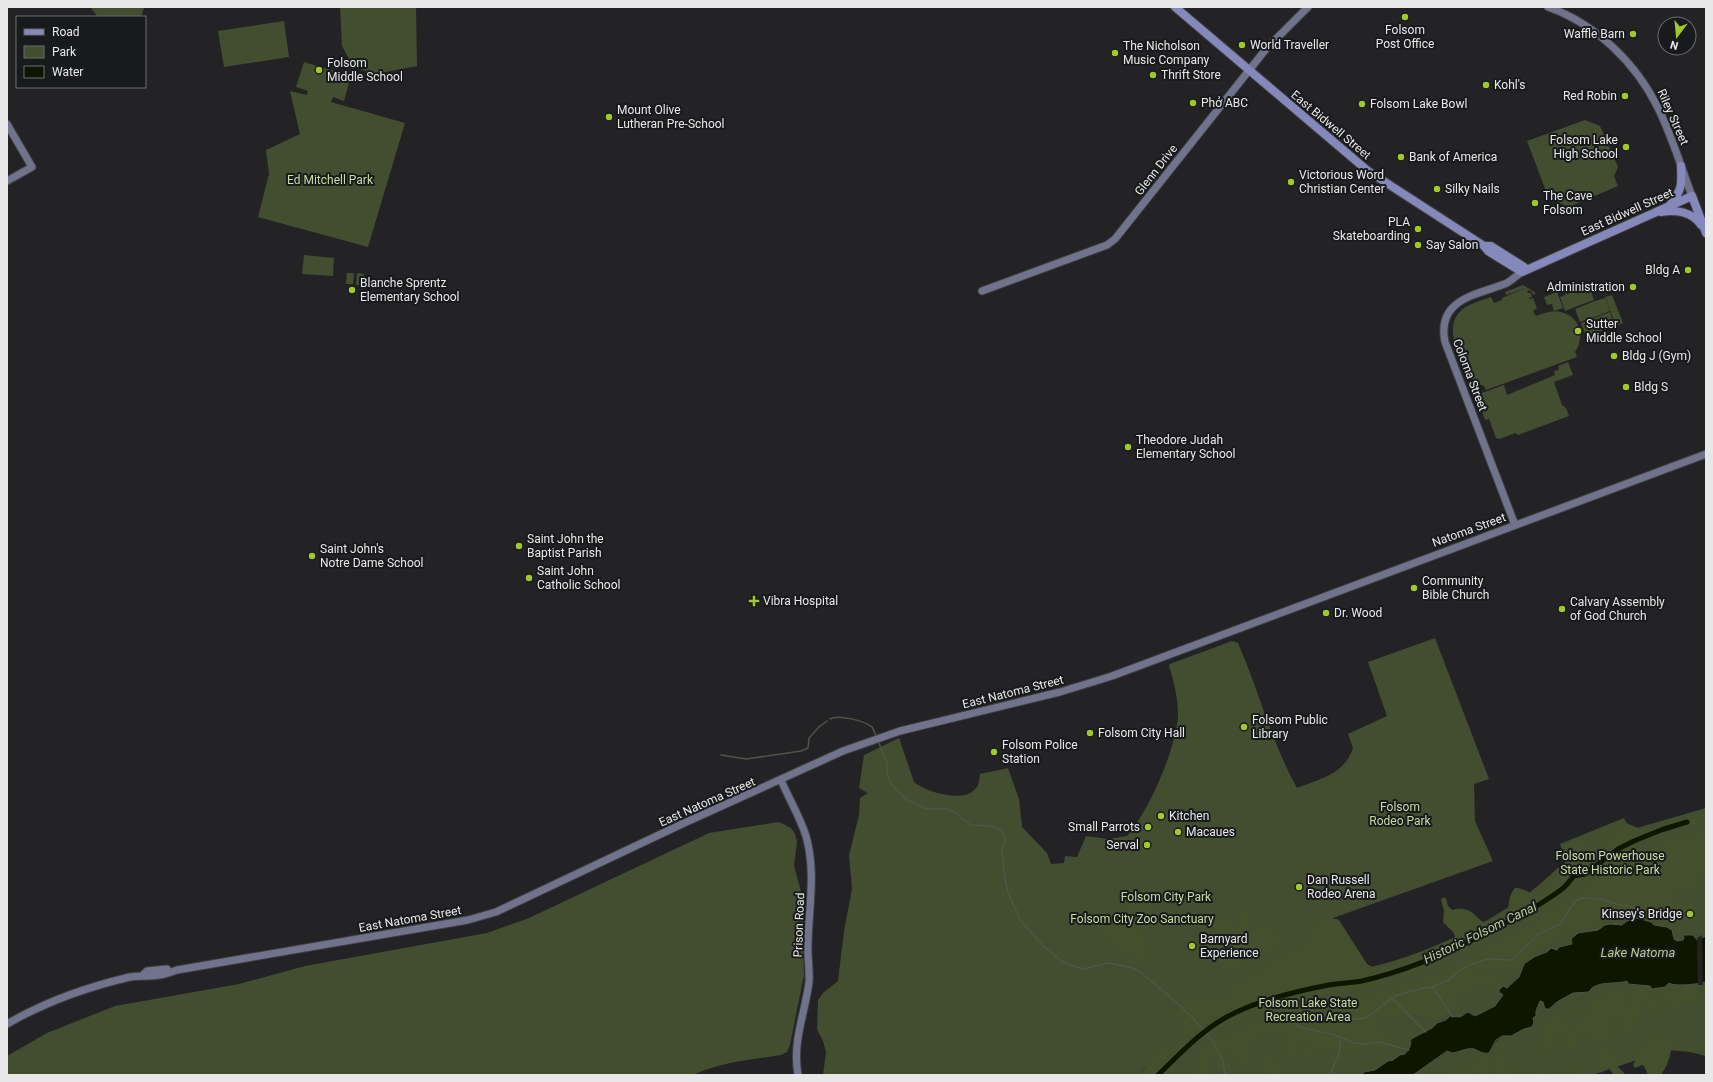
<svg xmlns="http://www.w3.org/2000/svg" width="1713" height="1082" font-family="Roboto,sans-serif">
  <rect width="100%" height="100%" fill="#232325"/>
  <!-- green -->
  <path fill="#434d30" d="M90,7H144L142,15L137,17H98Z
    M340,7H416L417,66L375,74L360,69L349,59L342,46Z
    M284,21L289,57L224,67L218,31Z
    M304,62L351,76L344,101L333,97L331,102L405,123L368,247L258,217L269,174L266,150L300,134L290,91L307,95L308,91L296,87Z
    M1585,120L1600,126L1618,167L1614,176L1618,186L1569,207L1549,199L1527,141Z
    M304,255L334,258L333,276L302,274Z
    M347,273H354L353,284H346Z
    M357,273L364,274L363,285H356Z
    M1572,284L1574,290L1565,294L1563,287Z
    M1523,285L1536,293L1533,295L1532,292L1529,290L1527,291L1528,293H1531L1532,297L1529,298L1530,299L1533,298L1537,308L1533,311L1536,316C1544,313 1552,310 1561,312C1581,317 1585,337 1575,352L1577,357L1486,390L1484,386L1478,384L1472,379L1469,380C1461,359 1440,325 1464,308C1472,303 1482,300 1491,297L1494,303L1502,300V298L1525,288L1506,295L1505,292Z
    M1589,286L1594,300L1575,307L1570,293Z
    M1557,292L1563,308L1554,311L1552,304L1547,305L1544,297Z
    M1570,293L1575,307L1565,311L1560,297Z
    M1612,295L1623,323L1616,326L1605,297Z
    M1605,298L1610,311L1600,315L1595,301Z
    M1595,301L1600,315L1580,322L1575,309Z
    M1610,312L1615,326L1586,336L1581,323Z
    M1568,362L1573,375L1554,382L1562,405L1566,408L1569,416L1518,435L1516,433L1499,439L1496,438L1489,419L1485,420L1476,395L1504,385L1507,395L1555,375L1554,371L1559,370L1558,366Z
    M1435,638L1489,779L1474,784L1475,821L1493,861L1333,918L1363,969C1423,955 1480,929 1529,893C1542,883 1554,871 1566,861L1560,844L1624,818L1630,830L1706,808V936L1697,940L1693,936H1688L1683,940L1677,941L1674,939L1672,930L1667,927L1654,925L1640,918L1627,921L1622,925L1610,924L1605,925L1598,930L1586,932L1572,944L1559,947L1558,950L1540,954L1524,964L1519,977L1506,988H1502L1499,990V992L1503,994L1495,1006L1478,1015H1473L1468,1012L1460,1017L1448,1018L1437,1023L1432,1028L1410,1040V1047L1405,1054L1393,1060L1388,1061L1375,1070L1364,1072L1362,1075H1155L1145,1066L1140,1075H823L826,1052L823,1041L817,1029L818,1000L823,993L838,981L844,931L852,889L849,855L859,815L860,798L868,793L859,788L864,755L899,738L914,782C926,792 961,802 973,791C979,787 979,781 980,774L1008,768L1019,799L1022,827L1047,853L1051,864L1064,863L1065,856L1077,857L1086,836L1108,839L1127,836C1148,813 1177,747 1178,715C1178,698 1174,682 1169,666L1170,664L1232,641L1238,643C1259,691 1271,741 1297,788C1321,778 1344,775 1353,748L1348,734L1387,716L1368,662Z
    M779,822L791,828L795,834L797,842L794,866L804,902L803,931L804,975L790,1045L787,1052L781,1055C751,1060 721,1062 693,1075H7V1056L47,1033L115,1006L239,984L305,966L487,933L529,918L709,833Z
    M1627,981L1632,984L1650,986L1652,989L1663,987L1669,982C1674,987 1699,984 1706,982V1056L1690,1052L1667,1050L1592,1075H1413L1448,1051L1452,1053C1459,1052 1466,1047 1474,1049C1480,1050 1481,1054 1489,1053C1495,1045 1498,1033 1511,1036L1524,1029L1532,1027L1533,1018L1536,1016V1011L1540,1001L1543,1002L1545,1009H1549L1557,1002L1573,993L1585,992L1591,988L1604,983Z"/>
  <!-- forest -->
  <path fill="#444f2e" d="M1698,817L1706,818V822L1697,823L1649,839L1581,880L1570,883L1568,891L1538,912L1491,939L1434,967L1381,985L1309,998L1250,1016L1211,1032L1195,1046L1196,1047L1185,1052L1162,1075H1140L1148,1062L1154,1057L1158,1047L1169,1051C1179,1048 1186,1034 1182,1025C1180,1021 1176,1018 1174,1015L1175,1009L1187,1000L1197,997L1215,1000L1226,999L1233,986L1239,981L1280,959L1295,947H1306L1308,943L1304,935L1305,932C1314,928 1329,915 1339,920L1367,964C1369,965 1372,967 1375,968C1387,970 1446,948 1456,939L1453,932L1443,922L1444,911L1441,899L1444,897L1446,899L1448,906L1452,910C1476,903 1477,926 1490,923C1517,916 1503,901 1515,888C1523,887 1528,894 1536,893C1543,891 1544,885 1549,881C1553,878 1557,878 1560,875C1572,866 1567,856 1568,844L1586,837C1585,844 1584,849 1589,856H1592L1600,850L1607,836L1616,832L1620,825L1626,823L1643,830H1650Z
    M1706,832V870L1701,875L1696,887L1688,890H1678L1675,898L1677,901H1691V906L1685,913V917L1690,918L1696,916L1697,919L1695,922H1680L1636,915L1630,918L1610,919L1603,923L1583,929H1569L1562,931L1554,938L1548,947L1542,949L1515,970L1508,972L1495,968L1483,969L1471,965L1470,968L1477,970L1485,976H1505L1506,978L1490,987L1478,986L1463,994L1456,1002L1453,1010C1446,1014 1441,1020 1432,1021L1424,1016L1409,1013L1394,1017L1382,1016L1379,1020C1379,1031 1384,1034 1393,1038L1396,1043L1384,1050H1378L1376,1045H1375L1361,1047L1352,1055L1338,1050H1320L1305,1059L1303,1057L1306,1045L1304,1038L1298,1039V1052L1294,1057L1286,1058L1281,1055L1283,1035C1272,1026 1271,1037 1263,1037C1257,1038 1256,1036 1251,1040L1256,1047V1052L1254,1055L1247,1054V1056L1252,1062L1251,1065H1246L1236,1059L1232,1051L1228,1053L1230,1067L1228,1071L1218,1070L1215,1057L1210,1055L1207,1060L1210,1075H1192L1198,1062L1197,1053L1216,1038L1220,1039L1227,1034L1277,1016L1324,1004L1373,994L1419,981L1458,963L1530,924H1536C1553,906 1574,893 1595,880C1629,859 1665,835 1706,832Z
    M1142,888L1149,891L1153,903L1150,928L1143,930L1141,933C1144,943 1158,955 1142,960C1129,956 1104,941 1099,927L1101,925L1110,923L1117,913L1129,906L1135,892Z
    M1243,911H1248L1253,916L1247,923C1247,928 1251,931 1256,930L1261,923C1273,920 1281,933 1282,943L1273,952L1246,962L1229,975L1219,965L1217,938L1212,919L1215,917L1221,922L1229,916L1232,917V925L1228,935L1231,937C1238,929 1237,917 1243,911Z
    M1635,986C1647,987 1653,992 1658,1002C1660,1007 1664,1008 1663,1014L1656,1016L1651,1006L1639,1007L1638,1030L1622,1035L1619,1031L1621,1020L1617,1015H1614L1607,1022L1608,1027L1616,1034V1038C1607,1040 1601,1043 1593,1038C1589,1037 1588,1034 1585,1032C1577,1037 1577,1053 1565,1048L1567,1041L1564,1034L1555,1033L1554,1038L1559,1048L1558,1050L1552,1052L1547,1049H1544L1547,1056L1544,1058L1539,1057L1537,1047C1541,1038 1546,1035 1543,1025C1546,1015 1556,1015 1564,1018L1572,1028L1578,1026L1579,1020L1575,1017L1566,1016L1567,1012L1571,1011L1578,1014L1583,1007H1586L1590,1016L1593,1017L1594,1015L1590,1005L1592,1001L1603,997L1615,991L1623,993L1625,992L1628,993V999L1624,1003L1626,1005L1629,1006L1632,991Z
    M1687,986H1697C1699,995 1699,1002 1690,1006L1682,1004L1672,1010L1666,1011L1665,1004L1666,1000L1658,996L1659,994L1656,992V990L1668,988L1678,993L1680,988Z
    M1652,1035C1658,1035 1662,1039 1667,1041C1676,1042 1682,1042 1689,1047L1687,1050L1677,1049L1671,1050C1670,1059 1666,1067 1661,1075H1648L1644,1066L1642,1065L1635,1068L1633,1065L1636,1059L1635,1053L1642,1046L1644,1040Z
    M1610,1046L1612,1053L1617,1059V1066L1626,1075H1614L1609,1068L1605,1069L1602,1073L1600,1071L1598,1060L1601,1056V1048Z
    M1502,1051L1505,1058V1064L1511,1067L1513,1075H1501L1494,1068H1490L1486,1075H1480L1477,1072L1471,1070L1466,1072V1075H1456L1449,1072L1451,1068L1460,1069L1469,1065L1475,1057L1485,1056L1492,1062L1499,1056Z
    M1270,1056L1285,1068V1071L1273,1075L1266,1072L1264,1066L1259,1063L1258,1060L1260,1058Z
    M1570,1059L1574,1061L1575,1066L1573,1068L1563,1067L1565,1061Z
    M1544,1065L1546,1066V1072L1543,1075H1531L1536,1073Z
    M1578,1067L1581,1069L1586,1068L1587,1074L1584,1075L1576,1073L1575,1069Z"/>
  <!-- water -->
  <path fill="#0e1600" stroke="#4f5546" d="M1638,918L1651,922L1654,925L1667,927L1672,930L1674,939L1677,941L1683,940L1684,938L1683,935H1693L1697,940L1706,936V982C1699,984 1674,987 1669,983L1665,987L1652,989L1650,986L1628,984L1627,981C1615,985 1595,980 1589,992L1573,993L1557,1002L1549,1009H1545L1543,1002L1540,1001L1536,1011V1016L1533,1018L1534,1022L1532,1027L1524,1029L1511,1036H1502L1496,1040L1489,1053C1481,1054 1480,1051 1474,1049C1468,1047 1457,1053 1452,1053L1447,1051L1413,1075H1362L1364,1072L1375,1070L1388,1061L1393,1060L1400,1055L1405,1054L1410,1047L1411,1039L1432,1028L1437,1023L1446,1020L1450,1016L1460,1017L1468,1012L1475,1016L1495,1006L1503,995L1499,992V990L1503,986L1507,988L1519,977L1524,964L1534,957L1547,952L1551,948L1557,950L1559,947L1572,944L1571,939L1578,933L1598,930L1605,925L1610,924L1622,925L1627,921Z"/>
  <!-- pier -->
  <path fill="#232325" d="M1702,935L1703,985H1698L1697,938Z"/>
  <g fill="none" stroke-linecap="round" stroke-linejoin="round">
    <!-- stream -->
    <path stroke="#4f5546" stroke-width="1.5" d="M830,719C838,714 865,721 872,727C874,730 875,733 876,736
      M878,741L887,762V774L890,783L898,792L909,801L927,809H947L954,812L971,825L990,826L999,829L1003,833L1005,840L1002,850L1004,872L1008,893L1021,921L1045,948L1063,962L1082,969L1108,963L1133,968L1140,972C1166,993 1208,1026 1221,1057C1224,1063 1224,1069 1225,1075
      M721,755L746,759L801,751L808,748L809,738L819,727L827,721
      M1433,987L1453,1017
      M1281,997L1285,1007
      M1392,998L1426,1032
      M1287,1010L1292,1020L1333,1014L1351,1019H1360L1367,1017L1395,996L1423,988L1433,987L1450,979L1460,970L1474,963L1488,959L1510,960L1515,957L1539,934L1560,924L1570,908L1576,901L1583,898L1602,899L1616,904L1632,907L1638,912L1640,919
      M1292,1020L1300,1027L1335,1035L1354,1043L1367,1044L1379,1042L1409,1050
      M1330,1075C1334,1062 1345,1050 1338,1036"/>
    <!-- canal -->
    <path stroke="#0e1600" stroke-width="5" d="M1158,1075C1178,1056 1201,1031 1225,1018C1253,1002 1297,991 1329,985C1340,983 1351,983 1362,981C1406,971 1446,954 1486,933C1512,920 1538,907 1562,889C1567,885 1570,880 1574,876L1585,874L1618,849L1634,841L1661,830L1687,822"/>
    <!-- secondary casing -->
    <g stroke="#414143" stroke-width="9">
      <path id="secondary" d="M1548,7C1596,24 1636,63 1658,108C1672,136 1681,167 1692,196
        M7,124L32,167L7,181
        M982,291L1107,245L1115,239L1266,49L1308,7
        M1515,525L1445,342C1436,298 1478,295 1507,283C1512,280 1517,275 1522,272
        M781,780C789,799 800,817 806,836C816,871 809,907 808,942C807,955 810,969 809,982C805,1014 792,1041 798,1075
        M143,975L147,971L167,969
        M7,1024C45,1002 87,987 130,977C137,976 143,976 151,976C160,976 169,973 177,970L468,920L496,912L682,824L843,751L900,731L1060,692L1112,676L1706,454"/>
    </g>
    <!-- primary casing -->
    <g stroke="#414143" stroke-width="10">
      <path id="primary" d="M1175,7L1368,171L1484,246L1488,251L1522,272L1692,196L1706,233
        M1670,205C1682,190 1682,185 1681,166
        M1661,212C1675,209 1693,212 1701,225
        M1484,246H1491L1527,269"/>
    </g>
    <!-- secondary -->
    <use href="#secondary" stroke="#71738d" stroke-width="7"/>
    <!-- primary -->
    <use href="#primary" stroke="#8588ba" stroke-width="8"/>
  </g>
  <!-- markers -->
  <g fill="#a1c92a" stroke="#191a1c" stroke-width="1.5">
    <circle cx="1405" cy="17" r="4"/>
    <circle cx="1633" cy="34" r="4"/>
    <circle cx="1242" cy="45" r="4"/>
    <circle cx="1115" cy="53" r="4"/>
    <circle cx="319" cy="70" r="4"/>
    <circle cx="1153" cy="75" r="4"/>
    <circle cx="1486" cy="85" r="4"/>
    <circle cx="1625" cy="96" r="4"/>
    <circle cx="1193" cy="103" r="4"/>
    <circle cx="1362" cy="104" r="4"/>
    <circle cx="609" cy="117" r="4"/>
    <circle cx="1626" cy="147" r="4"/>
    <circle cx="1401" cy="157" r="4"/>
    <circle cx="1291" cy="182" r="4"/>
    <circle cx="1437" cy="189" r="4"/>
    <circle cx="1535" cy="203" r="4"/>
    <circle cx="1418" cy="229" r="4"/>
    <circle cx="1418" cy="245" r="4"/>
    <circle cx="1688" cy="270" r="4"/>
    <circle cx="1633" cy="287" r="4"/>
    <circle cx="352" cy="290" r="4"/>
    <circle cx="1578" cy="331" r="4"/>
    <circle cx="1614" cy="356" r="4"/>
    <circle cx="1626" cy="387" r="4"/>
    <circle cx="1128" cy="447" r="4"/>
    <circle cx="519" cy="546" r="4"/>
    <circle cx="312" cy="556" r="4"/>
    <circle cx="529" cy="578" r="4"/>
    <circle cx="1414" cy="588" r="4"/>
    <path d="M752 595h4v4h4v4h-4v4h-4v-4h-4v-4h4z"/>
    <circle cx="1562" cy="609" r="4"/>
    <circle cx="1326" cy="613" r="4"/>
    <circle cx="1244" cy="727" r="4"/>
    <circle cx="1090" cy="733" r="4"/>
    <circle cx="994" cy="752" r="4"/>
    <circle cx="1161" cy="816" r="4"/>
    <circle cx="1148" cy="827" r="4"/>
    <circle cx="1178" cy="832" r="4"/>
    <circle cx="1147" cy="845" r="4"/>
    <circle cx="1299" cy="887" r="4"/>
    <circle cx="1690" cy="914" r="4"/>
    <circle cx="1192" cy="946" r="4"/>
  </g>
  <g text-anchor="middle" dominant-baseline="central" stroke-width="4" stroke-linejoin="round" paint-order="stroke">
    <!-- poi labels -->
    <g font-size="12" fill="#e8e8e9" stroke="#191a1c" text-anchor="start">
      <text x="1405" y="30" text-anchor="middle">Folsom<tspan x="1405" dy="14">Post Office</tspan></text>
      <text x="1625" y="34" text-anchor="end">Waffle Barn</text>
      <text x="1250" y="45">World Traveller</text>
      <text x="1123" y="46">The Nicholson<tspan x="1123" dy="14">Music Company</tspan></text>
      <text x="327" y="63">Folsom<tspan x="327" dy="14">Middle School</tspan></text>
      <text x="1161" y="75">Thrift Store</text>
      <text x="1494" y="85">Kohl's</text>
      <text x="1617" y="96" text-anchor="end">Red Robin</text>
      <text x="1201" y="103">Phở ABC</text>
      <text x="1370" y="104">Folsom Lake Bowl</text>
      <text x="617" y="110">Mount Olive<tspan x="617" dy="14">Lutheran Pre-School</tspan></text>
      <text x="1618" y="140" text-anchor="end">Folsom Lake<tspan x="1618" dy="14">High School</tspan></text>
      <text x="1409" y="157">Bank of America</text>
      <text x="1299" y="175">Victorious Word<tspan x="1299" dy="14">Christian Center</tspan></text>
      <text x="1445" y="189">Silky Nails</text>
      <text x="1543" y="196">The Cave<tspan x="1543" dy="14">Folsom</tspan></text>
      <text x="1410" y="222" text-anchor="end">PLA<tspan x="1410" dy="14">Skateboarding</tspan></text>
      <text x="1426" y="245">Say Salon</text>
      <text x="1680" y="270" text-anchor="end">Bldg A</text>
      <text x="360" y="283">Blanche Sprentz<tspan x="360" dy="14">Elementary School</tspan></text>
      <text x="1625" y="287" text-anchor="end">Administration</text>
      <text x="1586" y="324">Sutter<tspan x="1586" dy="14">Middle School</tspan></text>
      <text x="1622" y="356">Bldg J (Gym)</text>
      <text x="1634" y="387">Bldg S</text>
      <text x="1136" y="440">Theodore Judah<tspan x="1136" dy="14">Elementary School</tspan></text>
      <text x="527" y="539">Saint John the<tspan x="527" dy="14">Baptist Parish</tspan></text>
      <text x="320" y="549">Saint John's<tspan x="320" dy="14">Notre Dame School</tspan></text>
      <text x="537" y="571">Saint John<tspan x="537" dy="14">Catholic School</tspan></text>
      <text x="1422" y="581">Community<tspan x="1422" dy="14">Bible Church</tspan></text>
      <text x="763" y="601">Vibra Hospital</text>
      <text x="1570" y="602">Calvary Assembly<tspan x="1570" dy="14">of God Church</tspan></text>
      <text x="1334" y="613">Dr. Wood</text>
      <text x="1252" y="720">Folsom Public<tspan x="1252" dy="14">Library</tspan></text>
      <text x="1098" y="733">Folsom City Hall</text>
      <text x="1002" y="745">Folsom Police<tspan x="1002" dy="14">Station</tspan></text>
      <text x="1169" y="816">Kitchen</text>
      <text x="1140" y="827" text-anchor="end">Small Parrots</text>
      <text x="1186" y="832">Macaues</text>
      <text x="1139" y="845" text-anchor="end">Serval</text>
      <text x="1307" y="880">Dan Russell<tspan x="1307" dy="14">Rodeo Arena</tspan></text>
      <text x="1682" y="914" text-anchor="end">Kinsey's Bridge</text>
      <text x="1200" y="939">Barnyard<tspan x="1200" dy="14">Experience</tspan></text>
    </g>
    <!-- street labels -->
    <g font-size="12" fill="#e8e8e9" stroke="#191a1c">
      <text transform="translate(1673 117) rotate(66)">Riley Street</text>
      <text transform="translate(1331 125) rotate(40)">East Bidwell Street</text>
      <text transform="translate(1156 170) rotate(-52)">Glenn Drive</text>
      <text transform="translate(1627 212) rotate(-24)">East Bidwell Street</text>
      <text transform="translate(1470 375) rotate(69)">Coloma Street</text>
      <text transform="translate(1469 530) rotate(-20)">Natoma Street</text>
      <text transform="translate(1013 692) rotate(-14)">East Natoma Street</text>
      <text transform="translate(707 802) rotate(-24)">East Natoma Street</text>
      <text transform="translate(410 919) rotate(-10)">East Natoma Street</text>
      <text transform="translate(799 925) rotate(-88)">Prison Road</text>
    </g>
    <!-- park labels -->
    <g font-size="12" fill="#c8dda0" stroke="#191a1c">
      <text x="330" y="180">Ed Mitchell Park</text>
      <text x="1400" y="807">Folsom<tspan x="1400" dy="14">Rodeo Park</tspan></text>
      <text x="1610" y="856">Folsom Powerhouse<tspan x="1610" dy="14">State Historic Park</tspan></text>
      <text x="1166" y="897">Folsom City Park</text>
      <text x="1142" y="919">Folsom City Zoo Sanctuary</text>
      <text x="1308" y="1003">Folsom Lake State<tspan x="1308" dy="14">Recreation Area</tspan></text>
    </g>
    <!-- water labels -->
    <g font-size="13" font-style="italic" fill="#b5ca8d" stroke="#191a1c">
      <text transform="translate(1480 933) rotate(-26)">Historic Folsom Canal</text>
      <text x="1638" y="952">Lake Natoma</text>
    </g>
  </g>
  <!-- border -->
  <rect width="1713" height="1082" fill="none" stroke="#e8e8e9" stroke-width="16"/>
  <!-- legend -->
  <rect x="16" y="16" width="130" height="72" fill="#191a1c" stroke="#6c6c6e"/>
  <rect x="24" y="29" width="20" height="6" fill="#8588ba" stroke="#6c6c6e"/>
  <text x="52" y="36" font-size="12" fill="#e8e8e9">Road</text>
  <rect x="24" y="46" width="20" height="12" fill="#434d30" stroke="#6c6c6e"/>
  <text x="52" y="56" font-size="12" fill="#e8e8e9">Park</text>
  <rect x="24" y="66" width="20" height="12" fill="#0e1600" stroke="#6c6c6e"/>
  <text x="52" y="76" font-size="12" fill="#e8e8e9">Water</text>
  <!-- north arrow -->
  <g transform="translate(1677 36) rotate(196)"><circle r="19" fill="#191a1c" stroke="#6c6c6e"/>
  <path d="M0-3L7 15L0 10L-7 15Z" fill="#a1c92a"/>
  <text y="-6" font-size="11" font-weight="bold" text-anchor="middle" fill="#e8e8e9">N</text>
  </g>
</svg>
